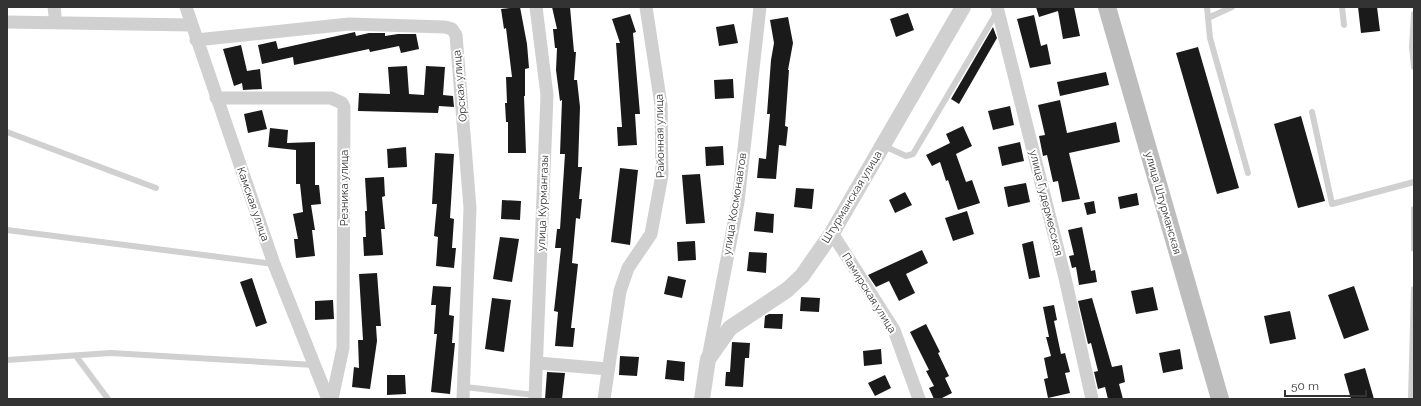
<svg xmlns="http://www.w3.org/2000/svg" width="1421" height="406" font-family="Raleway,sans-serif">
  <rect width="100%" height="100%" fill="#fff"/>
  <!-- building -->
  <path fill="#1a1a1a" d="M520,7L527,44L529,68L525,69V96H524L526,153H508V122H506L505,103H507L506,77H512L506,28L504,29L501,9Z
    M552,7H570L574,52H576L574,80H577L580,107L578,167H582L579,199H582L580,219L576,218L572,263L578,264L571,328H575L573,347L555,346L558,312L554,311L561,248H555L557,229H560L565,154H560L562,100L560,101L556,70L557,48H555L553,29H557Z
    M1036,7H1074L1080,36L1063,39L1058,11L1039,17Z
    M1358,7H1377L1380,31L1361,33Z
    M908,13L914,30L896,37L890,19Z
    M630,14L636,32L633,33L640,114H635L637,145L618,146L617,127H622L616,43H620L612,19Z
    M1034,15L1041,46L1047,44L1051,64L1030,68L1017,19Z
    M788,17L793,43L788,70H789L785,126L788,127L786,146L779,145L776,179L757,178L759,158L766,159L770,114H767L771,60L774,43L770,20Z
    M734,24L738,43L719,46L716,27Z
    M993,27L997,38L959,104L951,99Z
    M355,32L356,36L369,33H385V36L398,34H416L419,49L401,53L399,46L370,52L369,49L294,65L293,57L262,64L258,45L276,41L278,49Z
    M241,45L247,71L260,69L262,89L243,90L242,83L234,86L223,49Z
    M1198,47L1239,188L1217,194L1176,53Z
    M407,66L409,94L424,95L426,66L445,67L443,95L453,96L454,107L439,106L438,113L358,111L359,93L390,94L388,67Z
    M1106,72L1109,85L1060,96L1057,82Z
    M733,79L734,98L715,99L714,80Z
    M1060,100L1067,133L1116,122L1120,142L1069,153L1080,199L1062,202L1058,181L1053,182L1047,155L1043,156L1039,136L1045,135L1038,105Z
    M1010,106L1014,125L993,130L988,111Z
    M262,110L267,129L248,133L244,114Z
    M1301,116L1325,201L1298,208L1274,124Z
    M963,126L972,146L956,154L966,182L972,180L980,203L958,210L948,180L946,181L940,162L932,166L926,155L950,143L946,134Z
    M270,128L288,130L287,143L315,142V185H319L321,204L311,205L315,230H312L315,256L296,258L294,239H298L293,214L303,212L300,184H296V150L268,147Z
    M1020,142L1024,161L1002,166L998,147Z
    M723,146L724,165L706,166L705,147Z
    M406,147L407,167L388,168L387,149Z
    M435,153L454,154L450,218L454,219L452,248H456L454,268L436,266L438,237L434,236L437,204H432Z
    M620,168L638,170L630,245L611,242Z
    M700,174L705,223L686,224L682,175Z
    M384,177L385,196L382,197L385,229H381L383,255L364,256L363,237H366L365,211H367L365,178Z
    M1026,183L1030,202L1008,207L1004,187Z
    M796,188L814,189L812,209L794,207Z
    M905,192L912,205L895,213L889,200Z
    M1137,193L1139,205L1120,209L1118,197Z
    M502,200L521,201L520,220L501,219Z
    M1094,201L1096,213L1087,215L1084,203Z
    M967,211L974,234L953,241L945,218Z
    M756,212L774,214L773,233L754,231Z
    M1082,227L1091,271L1095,270L1097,282L1079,285L1076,267L1072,268L1069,256L1074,255L1068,230Z
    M500,237L519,239L512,282L493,279Z
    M695,241L696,260L678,261L677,242Z
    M1033,241L1040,277L1029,279L1022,244Z
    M922,250L928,263L906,274L915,293L899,301L889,281L876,287L868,275Z
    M749,252L767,253L766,273L747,271Z
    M377,273L381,326H376L377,341L370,389L352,387L354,367L359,368L358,340H363L359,274Z
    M668,276L686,280L682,298L664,294Z
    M252,278L267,323L256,327L240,282Z
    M433,286L451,287L449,315L454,316L452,343H455L450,394L431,392L437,334H434L436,305H431Z
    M1354,286L1369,330L1344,339L1328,295Z
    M1153,287L1158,310L1136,314L1131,291Z
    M801,297L820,298L819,312L800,311Z
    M492,298L511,300L504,352L485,349Z
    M1092,298L1112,367L1122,365L1125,382L1119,384L1123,399H1108L1105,387L1098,389L1094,372L1098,371L1091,343L1088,344L1078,301Z
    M333,300L334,319L315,320V301Z
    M1054,305L1057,320L1054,321L1061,354L1065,353L1070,372L1065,373L1070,393L1048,398L1044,379L1048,378L1044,358L1051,356L1046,337H1049L1043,307Z
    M1290,311L1296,339L1270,344L1264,316Z
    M769,314H783L782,329L764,328L765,316Z
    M926,324L940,352L938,353L949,376L945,378L952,393L940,399H934L929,388L934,386L926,371L929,370L910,332Z
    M732,342L750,343L749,358H745L743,387L725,386L726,372H730Z
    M881,349L882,364L864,366L863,351Z
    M1180,349L1183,369L1163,373L1159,353Z
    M620,356L639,357L637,376L619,375Z
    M667,360L685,362L684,381L665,379Z
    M1365,368L1374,399H1351L1344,374Z
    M547,372L565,373L562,399H545Z
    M387,375H405L406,394L387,395Z
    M885,375L891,388L875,396L868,383Z"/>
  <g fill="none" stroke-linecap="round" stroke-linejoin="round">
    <!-- service -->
    <path stroke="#d0d0d0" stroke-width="6" d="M1207,7L1210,38L1248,173
      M1342,7L1344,25
      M1414,14L1412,47L1414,67
      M1208,18L1232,7
      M1312,112L1332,204L1414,182
      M7,132L156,188
      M884,146L906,156L913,154L997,12
      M1414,209V249
      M7,230L274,264
      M76,356L108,399
      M7,360L111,353L314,365
      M465,387L535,395
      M1411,399L1414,289"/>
    <!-- minor -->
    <path stroke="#d0d0d0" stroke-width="13" d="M54,7L56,23
      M186,7L274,264L328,399
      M997,7L1065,278L1092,399
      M7,22L192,25
      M196,40L349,24L445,27L452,29L456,35L470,208L463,399
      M216,98H331L342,103L344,107L343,348L332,399
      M832,233L894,330L919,399
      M708,358L738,202L760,7
      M538,363L608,369
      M535,399L547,95L536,7
      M604,399L620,291L628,268L651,234L662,175L661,105L646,7"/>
    <!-- tertiary -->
    <path stroke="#d0d0d0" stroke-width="16" d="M702,399L708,359L730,328L787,290L802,276L832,233L963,7"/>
    <!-- secondary -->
    <path stroke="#bdbdbd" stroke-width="18" d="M1107,7L1220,399"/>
  </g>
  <g text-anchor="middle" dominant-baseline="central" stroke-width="4" stroke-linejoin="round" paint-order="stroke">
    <!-- street labels -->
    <g font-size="11" fill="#333" stroke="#fff">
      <text transform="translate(460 86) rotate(-95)">Орская улица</text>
      <text transform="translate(660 136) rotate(-91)">Районная улица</text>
      <text transform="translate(344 188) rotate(-90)">Резника улица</text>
      <text transform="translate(852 197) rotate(-59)">Штурманская улица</text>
      <text transform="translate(543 203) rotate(-88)">улица Курмангазы</text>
      <text transform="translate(1046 203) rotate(76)">улица Гудермесская</text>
      <text transform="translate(1163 203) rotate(74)">улица Штурманская</text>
      <text transform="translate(253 204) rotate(71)">Камская улица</text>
      <text transform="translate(735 204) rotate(-81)">улица Космонавтов</text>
      <text transform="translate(869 293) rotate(58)">Памирская улица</text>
    </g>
  </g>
  <!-- border -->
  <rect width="1421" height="406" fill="none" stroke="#333333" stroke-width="16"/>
  <!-- scale -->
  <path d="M1285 390v6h81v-6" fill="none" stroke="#333333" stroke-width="2"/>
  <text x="1291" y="390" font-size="12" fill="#333333" stroke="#ffffff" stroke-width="3" paint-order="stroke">50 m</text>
</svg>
